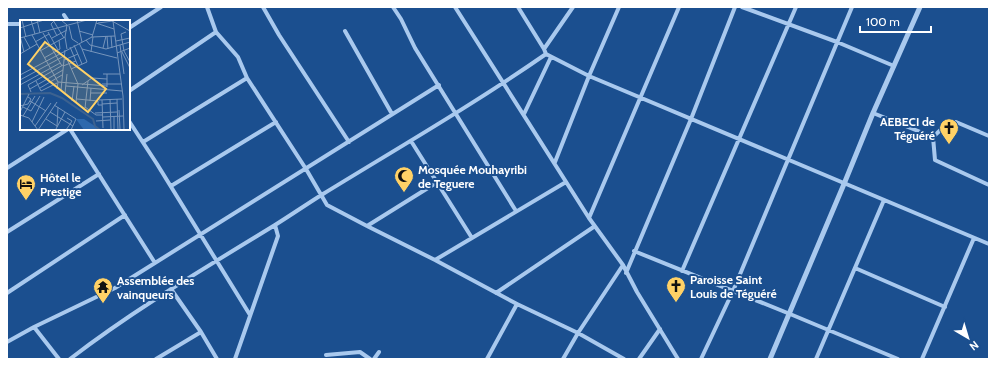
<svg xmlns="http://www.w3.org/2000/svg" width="996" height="366" font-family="Cabin,sans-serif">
  <rect width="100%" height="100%" fill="#1b4f8f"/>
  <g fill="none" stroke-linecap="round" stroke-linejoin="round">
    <!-- minor -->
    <path stroke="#a9c9ee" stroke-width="4" d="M207,7L216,32L238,57L247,78L306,169L327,205L367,226L435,260L517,304L578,333L624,359
      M263,7L279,35L349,142
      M393,7L401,19L415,48L516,211
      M455,7L589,218L623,265L637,292L678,359
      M518,7L544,49L546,54L589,76L989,244
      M742,7L837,42L894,66
      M64,15L68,21
      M7,24H21
      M129,28L161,7
      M345,31L392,114
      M544,49L573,7
      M129,91L216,32
      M873,113L933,137L935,160L937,161L989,185
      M524,114L551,57
      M129,121L157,164L250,315
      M70,129L155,263
      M933,137L949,122H956L989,136
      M411,141L472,238
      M143,142L247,78
      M555,162L589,76L619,7
      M7,168L68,129
      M171,186L276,122
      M589,218L679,7
      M367,226L436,183
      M7,232L99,174
      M634,251L790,314L898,359
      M435,260L566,182
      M855,268L945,307
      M682,271L796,7
      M626,273L691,119L735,7
      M171,289L201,332L217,359
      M7,293L125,215
      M496,293L595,226
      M34,327L59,359
      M7,342L34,327L115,288L439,85
      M326,355L360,352L370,359
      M70,359C135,309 205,268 275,225C291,215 307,204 323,194C398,148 474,104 546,54
      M156,359L201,332
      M235,359L278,236L275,225
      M374,359L379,352
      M487,359L517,304
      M563,359L578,333L623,265
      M639,359L660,329
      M701,359L733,291L852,7
      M816,359L884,200
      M922,359L974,238"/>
    <!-- tertiary -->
    <path stroke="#a9c9ee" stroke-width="5" d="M770,359L844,184L873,113L920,7"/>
  </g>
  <!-- icons -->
  <defs>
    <g id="church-pin" transform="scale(1)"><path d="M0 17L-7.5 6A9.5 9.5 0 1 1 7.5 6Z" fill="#ffd166" stroke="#1b4f8f"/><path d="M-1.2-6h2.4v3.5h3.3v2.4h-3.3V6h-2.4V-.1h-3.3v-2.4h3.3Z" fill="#111"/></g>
    <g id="mosque-pin" transform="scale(1)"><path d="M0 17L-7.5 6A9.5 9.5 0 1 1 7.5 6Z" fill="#ffd166" stroke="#1b4f8f"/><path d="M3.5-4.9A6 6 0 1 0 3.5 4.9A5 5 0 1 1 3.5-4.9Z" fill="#111"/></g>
    <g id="hotel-pin" transform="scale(1)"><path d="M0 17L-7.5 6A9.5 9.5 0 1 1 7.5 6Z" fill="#ffd166" stroke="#1b4f8f"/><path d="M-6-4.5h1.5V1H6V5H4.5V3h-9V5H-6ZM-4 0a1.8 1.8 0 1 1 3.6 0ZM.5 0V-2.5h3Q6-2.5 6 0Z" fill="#111"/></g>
    <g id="temple-pin" transform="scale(1)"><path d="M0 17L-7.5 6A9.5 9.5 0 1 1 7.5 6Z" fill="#ffd166" stroke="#1b4f8f"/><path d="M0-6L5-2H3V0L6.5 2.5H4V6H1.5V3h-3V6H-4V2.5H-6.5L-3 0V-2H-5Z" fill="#111"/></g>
  </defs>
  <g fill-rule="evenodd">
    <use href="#church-pin" x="949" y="128"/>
    <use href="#mosque-pin" x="404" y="176"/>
    <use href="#hotel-pin" x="26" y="184"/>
    <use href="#church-pin" x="676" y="286"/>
    <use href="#temple-pin" x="103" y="287"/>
  </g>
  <g text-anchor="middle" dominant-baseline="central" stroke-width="4" stroke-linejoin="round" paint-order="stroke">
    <!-- poi labels -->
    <g font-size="12" font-weight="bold" fill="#fff" stroke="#1b4f8f" text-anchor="start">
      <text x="935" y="121" text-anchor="end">AEBECI de<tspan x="935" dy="14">Téguéré</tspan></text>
      <text x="418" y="169">Mosquée Mouhayribi<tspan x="418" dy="14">de Teguere</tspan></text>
      <text x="40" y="177">Hôtel le<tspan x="40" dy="14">Prestige</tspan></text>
      <text x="690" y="279">Paroisse Saint<tspan x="690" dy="14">Louis de Téguéré</tspan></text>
      <text x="117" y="280">Assemblée des<tspan x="117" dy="14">vainqueurs</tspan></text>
    </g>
  </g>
  <!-- overview -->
  <g transform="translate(20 20)">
    <rect width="110" height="110" fill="#1b4f8f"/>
    <path d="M56,99H64L81,110H64Z" fill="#2e69ad"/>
    <path fill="none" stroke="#3c6290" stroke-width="2" d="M0,74L30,73L42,78L73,99L75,106L80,110"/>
    <path fill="none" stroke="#7695bc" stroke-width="1" d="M2,0L6,17M11,0L15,14M17,0L20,13M33,0L44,18M41,0L47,5L45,17L47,29M57,0L62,22M34,1L31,4L37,16M92,1L110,11M93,1L103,76L104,110M76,3L94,9M78,3L93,1M49,6L52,19L58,23M0,8L24,0M59,11L73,15M28,12L38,30M106,12L101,14L104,31L110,42M23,13L42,46M12,15L38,62L37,69M0,16L4,32M87,16L88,29M91,16L92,28M4,17L10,28M72,17L95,16M0,18L67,0M32,18L47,10M66,20L70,25L86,29L110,22M96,21L110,18M15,22L29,14M59,23L62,29L97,38M54,25L62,44M100,25L104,54M50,27L58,46M83,28L86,16M20,31L45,17M71,32L73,17M102,32L110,48M97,33L110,28M0,34L17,24M24,38L40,29L39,20M47,39L58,64L56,82M44,40L58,34M43,46L56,41M51,49L67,42L62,29M83,54H100M87,54V67M0,55L72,17L77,0M0,60L44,36M16,61L21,71L37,63M38,62L87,66M82,64H102M0,65L40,43M62,65L72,58L87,59M46,66L102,71M20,68L42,55M10,69L43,50M41,70L45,30M11,72L8,65L43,45M45,73L47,54M71,73H87M57,79L78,81V85H82M90,79L91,110M97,79L98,110M79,80L102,79M82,80L83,108M10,81L26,91M52,81L54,66M70,81L71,68M82,84L97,83M34,85L56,99L51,110M0,86L8,84L11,79L8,77M3,87L11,91L20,76M65,87L76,95H83M65,88L68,61M99,90L100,109M0,92L9,74M30,92L53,106M75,93L97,92M0,95L9,98L18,110M3,96L15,76M94,96V110M83,97L103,96M26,99L37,106M76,101L90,100M12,102L24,77M15,106L31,83M37,107L38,87M36,109L45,92M18,110L37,82M46,110L52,101L47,98"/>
    <path fill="#ffd166" fill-opacity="0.15" stroke="#ffd166" stroke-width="2" d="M25,22L86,69L68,92L8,44Z"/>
    <rect width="110" height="110" fill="none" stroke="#fff" stroke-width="2"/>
  </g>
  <!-- border -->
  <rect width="996" height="366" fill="none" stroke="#ffffff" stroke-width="16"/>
  <!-- north arrow -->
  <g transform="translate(968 338) rotate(142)" stroke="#1b4f8f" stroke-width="3" paint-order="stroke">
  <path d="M0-3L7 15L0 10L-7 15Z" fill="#ffffff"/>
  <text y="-6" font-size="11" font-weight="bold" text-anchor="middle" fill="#ffffff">N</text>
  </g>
  <!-- scale -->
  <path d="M860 26v6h71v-6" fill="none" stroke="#ffffff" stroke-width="2"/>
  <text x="866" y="26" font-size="12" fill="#ffffff" stroke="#1b4f8f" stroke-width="3" paint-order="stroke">100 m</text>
</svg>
